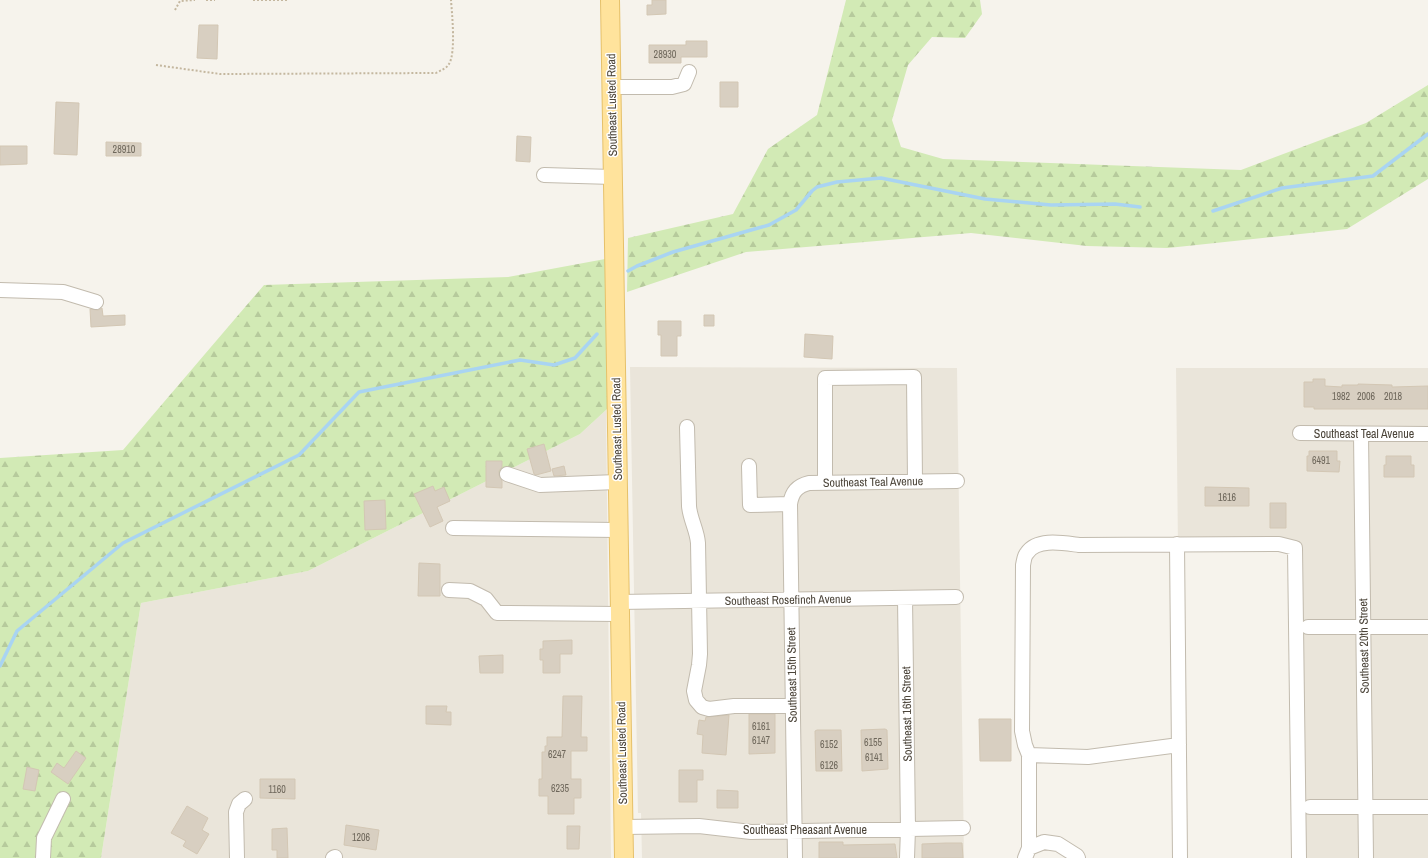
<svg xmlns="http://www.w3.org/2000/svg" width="1428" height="858" font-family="'Archivo Narrow',sans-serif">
  <defs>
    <pattern id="forest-firs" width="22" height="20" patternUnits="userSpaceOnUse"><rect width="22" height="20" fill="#d2eab5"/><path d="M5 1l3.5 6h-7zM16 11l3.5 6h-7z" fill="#b6ca9c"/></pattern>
  </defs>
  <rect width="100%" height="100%" fill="#f6f3ec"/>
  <!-- residential -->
  <path fill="#eae5da" d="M630,367L957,368L964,858H642L641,813H638Z
    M1176,368H1428V858H1303L1297,548L1178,549Z
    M606,410L611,858H101L141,603L308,571L580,434Z"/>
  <!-- forest -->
  <path fill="url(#forest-firs)" d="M846,0H980L982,14L965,38L932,37L908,65L892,120L901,147L943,159L1241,170L1366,123L1428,85V179L1347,229L1168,248L1087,246L971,233L746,252L627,292L628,238L733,214L768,149L817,115Z
    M605,259L609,406L606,410L580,434L308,571L141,603L101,858H0V458L123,450L264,285L508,277Z"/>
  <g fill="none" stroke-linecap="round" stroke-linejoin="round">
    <!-- stream -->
    <path stroke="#a9d4f2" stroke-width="3.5" d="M1213,211L1282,188L1373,176L1428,134
      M628,271L637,266L673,252L769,225L796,210L812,191L817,187L837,182L881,178L985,199L1051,205L1115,204L1140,207
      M0,666L17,631L123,543L299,455L359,392L520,360L554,365L575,358L597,334"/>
  </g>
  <!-- building -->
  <path fill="#d8cfc1" stroke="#d3c7b4" d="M652,0H666V14L647,15V5H652Z
    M199,25H218L217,59L197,58Z
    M686,41H707V57H681V63H649V45H686Z
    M720,82H738V107H720Z
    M56,102L79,103L77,155L54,154Z
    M517,136L531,137L530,162L516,161Z
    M106,142L141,143V156H106Z
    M0,146H27V164L0,165Z
    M102,308L103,316L125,315V325L91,327L90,309L98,310Z
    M704,315H714V326H704Z
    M658,321H681V336H677V356H661V335H658Z
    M805,334L833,336L832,359L804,357Z
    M1313,379H1325V386L1342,387V385H1358V384L1392,385V387L1428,386V409H1314V407H1304V382H1313Z
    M544,444L551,471L536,475L534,474L527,449Z
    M1309,451H1337V461H1340L1339,472L1307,471V456H1309Z
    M1386,456H1411V465H1414V477H1384V465H1386Z
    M486,461H502V467L499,471V475L502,481V488L486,487Z
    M564,466L566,475L554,476L552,469Z
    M433,486L435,491L444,487L450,501L437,507L443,521L430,527L414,494Z
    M1205,487L1249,488V506H1205Z
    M385,500L386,529L365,530L364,501Z
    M1270,503H1286V528H1270Z
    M419,563L440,564V596H418Z
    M572,640V654H560V673H543V660H540V649H543V641Z
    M503,655V673H480L479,656Z
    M563,696H582L581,737H587V751H571V779H581V798H574V814H548V796H539V779H542V752H545V746H547V737H562Z
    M426,706H447L446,712H451V725L426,724Z
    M749,714H775V753L749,754Z
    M729,715L726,755L702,753L703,735L697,734L699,720L705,721L706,717Z
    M979,719H1011V761H980Z
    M885,729L887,730L888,769L862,771L861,730Z
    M817,730H841L842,771H816L815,731Z
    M76,751L86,758L68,784L51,772L57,763L64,768Z
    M27,767L39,770L35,791L23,789Z
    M679,770H703V780H697V802H679Z
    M260,779H295V799L260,798Z
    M717,790L738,791V808H717Z
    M187,806L208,818L202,830L209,834L197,854L183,846L186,841L171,833Z
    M346,825L379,830L376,850L344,845Z
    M567,826H580L579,849H567Z
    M287,828L288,858H277V850H272V829Z
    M819,842H843V845L895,844L897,858H819Z
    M946,843H962L963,858H922V844Z"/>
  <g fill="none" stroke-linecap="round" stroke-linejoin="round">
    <!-- minor casing -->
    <g stroke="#c2bbae" stroke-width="16">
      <path id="minor" d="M612,87H672L684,84L689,72
        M544,175L613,177
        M0,290L63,292L96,302
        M687,427L689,506C690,519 697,530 698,543L700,654L699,665L694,691L696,700L702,707L709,709L734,706H792
        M1300,433L1428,434
        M1361,434L1366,858
        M749,466L750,505L790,504
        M507,474L540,485L617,482
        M825,483V378L914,377L915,482
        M453,528L618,530
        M1177,544L1180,858
        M449,590L470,591L486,599L497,613L619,614
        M905,598L908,829L907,858
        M619,602L956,597
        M1308,627H1428
        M1029,755L1088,757L1179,745
        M1310,807H1428
        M623,827L699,826L751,832L963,828
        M1029,848V755L1025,745L1022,731L1023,565C1024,561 1024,556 1027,553C1037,538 1063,543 1079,545L1279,544L1295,548L1299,858
        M43,858L44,838L63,799
        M237,858L236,812L239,804L245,799
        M333,858L335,857
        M795,858L790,504C792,492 797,486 809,483L957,481
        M1025,858L1029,848L1044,842L1058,844L1077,856L1078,858"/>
    </g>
    <!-- major casing -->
    <g stroke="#e6c16a" stroke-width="20">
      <path id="major" d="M610,0L624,858"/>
    </g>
    <!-- path -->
    <path stroke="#c4b79f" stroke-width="2" stroke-dasharray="2 2" stroke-linecap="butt" d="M206,0H215
      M253,0H289
      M175,10L180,1L195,0
      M156,65L220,74L436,73C441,70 446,69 449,64C456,53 452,14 451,0"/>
    <!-- minor -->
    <use href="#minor" stroke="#fff" stroke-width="14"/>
    <!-- major -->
    <use href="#major" stroke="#ffe39c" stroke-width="18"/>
  </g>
  <g text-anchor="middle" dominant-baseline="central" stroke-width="3" stroke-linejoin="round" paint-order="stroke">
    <!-- number labels -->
    <g font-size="10" fill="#6e675b">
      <text x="665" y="54">28930</text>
      <text x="124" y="149">28910</text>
      <text x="1341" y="396">1982</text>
      <text x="1366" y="396">2006</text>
      <text x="1393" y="396">2018</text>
      <text x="1321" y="460">6491</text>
      <text x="1227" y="497">1616</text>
      <text x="761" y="726">6161</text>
      <text x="761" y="740">6147</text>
      <text x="873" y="742">6155</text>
      <text x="829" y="744">6152</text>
      <text x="557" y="754">6247</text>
      <text x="874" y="757">6141</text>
      <text x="829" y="765">6126</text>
      <text x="560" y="788">6235</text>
      <text x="277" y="789">1160</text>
      <text x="361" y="837">1206</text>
    </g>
    <!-- street labels -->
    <g font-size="12" fill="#4b4439" stroke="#fff">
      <text transform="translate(612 105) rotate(-91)">Southeast Lusted Road</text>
      <text transform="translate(617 429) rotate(-91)">Southeast Lusted Road</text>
      <text x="1364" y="434">Southeast Teal Avenue</text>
      <text transform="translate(873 482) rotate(-1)">Southeast Teal Avenue</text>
      <text transform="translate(788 600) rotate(-1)">Southeast Rosefinch Avenue</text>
      <text transform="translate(1364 646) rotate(-91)">Southeast 20th Street</text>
      <text transform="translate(792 675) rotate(-91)">Southeast 15th Street</text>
      <text transform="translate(907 714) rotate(-91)">Southeast 16th Street</text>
      <text transform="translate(622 753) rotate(-91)">Southeast Lusted Road</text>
      <text x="805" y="830">Southeast Pheasant Avenue</text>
    </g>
  </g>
</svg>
